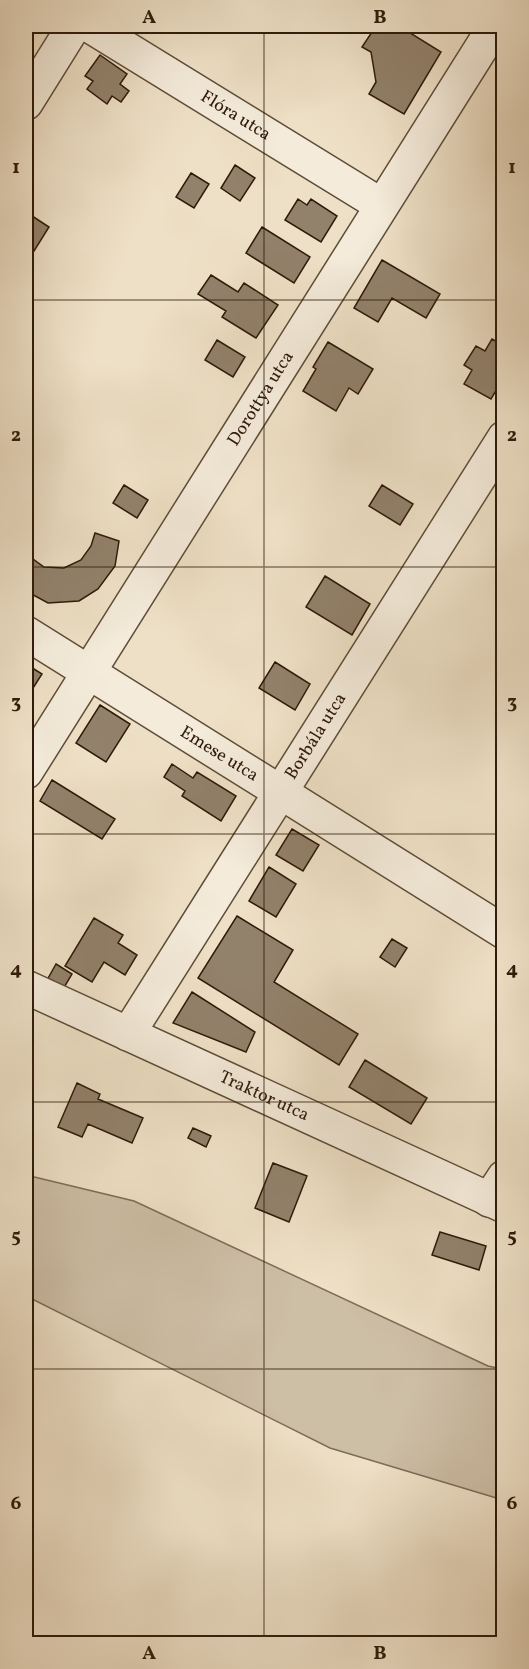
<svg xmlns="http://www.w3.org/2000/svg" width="529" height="1669" font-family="Vollkorn,serif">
  <rect width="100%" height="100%" fill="#eee0c6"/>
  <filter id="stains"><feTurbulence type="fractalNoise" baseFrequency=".00333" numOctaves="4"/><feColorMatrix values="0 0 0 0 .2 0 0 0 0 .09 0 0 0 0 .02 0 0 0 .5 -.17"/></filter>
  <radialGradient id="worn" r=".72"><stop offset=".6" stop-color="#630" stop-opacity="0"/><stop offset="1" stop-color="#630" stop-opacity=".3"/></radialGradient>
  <!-- green -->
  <path fill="#cdbea6" stroke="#7e6c58" stroke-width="1.5" d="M26,1175L134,1201L488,1366L503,1369V1500L330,1448L26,1296Z"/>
  <!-- building -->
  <path fill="#92816b" stroke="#2e1a09" stroke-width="1.5" d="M376,26H399L441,52L404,114L369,94L376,82L371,52L362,47Z
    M443,26H457L453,32Z
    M100,55L127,74L120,84L129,91L121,102L112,96L107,104L87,89L93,81L85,76Z
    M235,165L255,178L240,201L221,188Z
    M191,173L209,184L194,208L176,197Z
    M298,199L307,205L311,199L337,216L321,242L285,220Z
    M26,212L49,227L29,259L26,257Z
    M262,227L310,257L294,283L246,253Z
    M382,260L440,294L426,318L392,298L378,322L354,308Z
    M211,275L238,292L244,283L278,305L256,338L222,317L226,311L198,294Z
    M492,339L504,346V377L491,399L464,384L472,370L464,365L476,346L485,351Z
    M217,340L245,357L233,377L205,360Z
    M328,342L373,369L358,394L349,388L336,411L303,391L316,369L313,367Z
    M124,485L148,500L137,518L113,503Z
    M382,485L413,504L400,525L369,506Z
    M95,533L119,541L115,566L98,589L79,601L48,603L26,591V554L44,567L64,568L81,560L91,546Z
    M325,576L370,604L352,635L306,607Z
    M275,662L310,684L295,710L259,688Z
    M26,664L42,674L28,696L26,695Z
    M100,705L130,724L106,762L76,743Z
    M172,764L193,778L197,772L236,796L221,821L182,796L185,791L164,777Z
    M52,780L115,819L102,839L40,801Z
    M292,829L319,845L303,871L276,855Z
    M269,867L296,884L276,917L249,901Z
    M26,891L31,894L26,903Z
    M237,916L293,950L274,982L358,1034L339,1065L198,978Z
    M94,918L123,935L118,943L137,955L125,975L104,962L92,982L65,966Z
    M392,939L407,948L395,967L380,957Z
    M56,964L72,974L62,991L46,982Z
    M192,992L255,1032L246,1052L173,1023Z
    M365,1060L427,1098L411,1124L349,1087Z
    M77,1083L100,1094L98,1099L143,1118L132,1143L88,1124L82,1137L58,1127Z
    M193,1128L211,1136L206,1147L188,1138Z
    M273,1163L307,1176L289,1222L255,1208Z
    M440,1232L486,1246L479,1270L432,1255Z"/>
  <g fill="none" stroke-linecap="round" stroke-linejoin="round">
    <!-- minor casing -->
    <g stroke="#5e4c38" stroke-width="36">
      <g id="minor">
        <path id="s1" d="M90,26L381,205"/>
        <path d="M26,103L74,26"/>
        <path id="s2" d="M26,633L504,932"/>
        <path id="s3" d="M26,772L495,26"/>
        <path id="s4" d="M26,987L504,1206"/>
        <path id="s5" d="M128,1034L504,438"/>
        <path d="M489,1200L504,1177"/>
      </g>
    </g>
    <!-- minor -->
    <use href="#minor" stroke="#f4ebda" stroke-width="33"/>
  </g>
  <!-- grid -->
  <path fill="none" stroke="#2e1a09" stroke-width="1.5" stroke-opacity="0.55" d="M264,26V1644M26,300H504M26,567H504M26,834H504M26,1102H504M26,1369H504"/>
  <g text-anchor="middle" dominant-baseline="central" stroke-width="4.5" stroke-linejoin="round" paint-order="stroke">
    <!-- street labels -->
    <g font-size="18" fill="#2e1a09" stroke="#f4ebda">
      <text stroke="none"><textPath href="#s1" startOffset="171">Flóra utca</textPath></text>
      <text stroke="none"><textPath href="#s3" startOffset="441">Dorottya utca</textPath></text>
      <text stroke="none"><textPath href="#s5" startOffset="352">Borbála utca</textPath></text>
      <text stroke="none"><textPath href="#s2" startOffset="228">Emese utca</textPath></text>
      <text stroke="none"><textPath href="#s4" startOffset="262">Traktor utca</textPath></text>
    </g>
  </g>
  <!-- margin -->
  <rect width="529" height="1669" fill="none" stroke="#eee0c6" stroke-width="66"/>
  <rect x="33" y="33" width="463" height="1603" fill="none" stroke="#2e1a09" stroke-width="2"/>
  <g font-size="20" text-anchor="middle" font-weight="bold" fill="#2e1a09">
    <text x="149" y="23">A</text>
    <text x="380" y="23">B</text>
    <text x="16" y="173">1</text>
    <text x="512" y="173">1</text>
    <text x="16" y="441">2</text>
    <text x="512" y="441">2</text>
    <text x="16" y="708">3</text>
    <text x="512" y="708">3</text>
    <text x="16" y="975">4</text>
    <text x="512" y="975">4</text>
    <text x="16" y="1242">5</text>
    <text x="512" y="1242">5</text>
    <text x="16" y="1509">6</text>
    <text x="512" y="1509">6</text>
    <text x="149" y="1659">A</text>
    <text x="380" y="1659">B</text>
  </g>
  <rect width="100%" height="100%" filter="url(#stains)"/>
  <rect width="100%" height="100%" fill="url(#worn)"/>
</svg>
